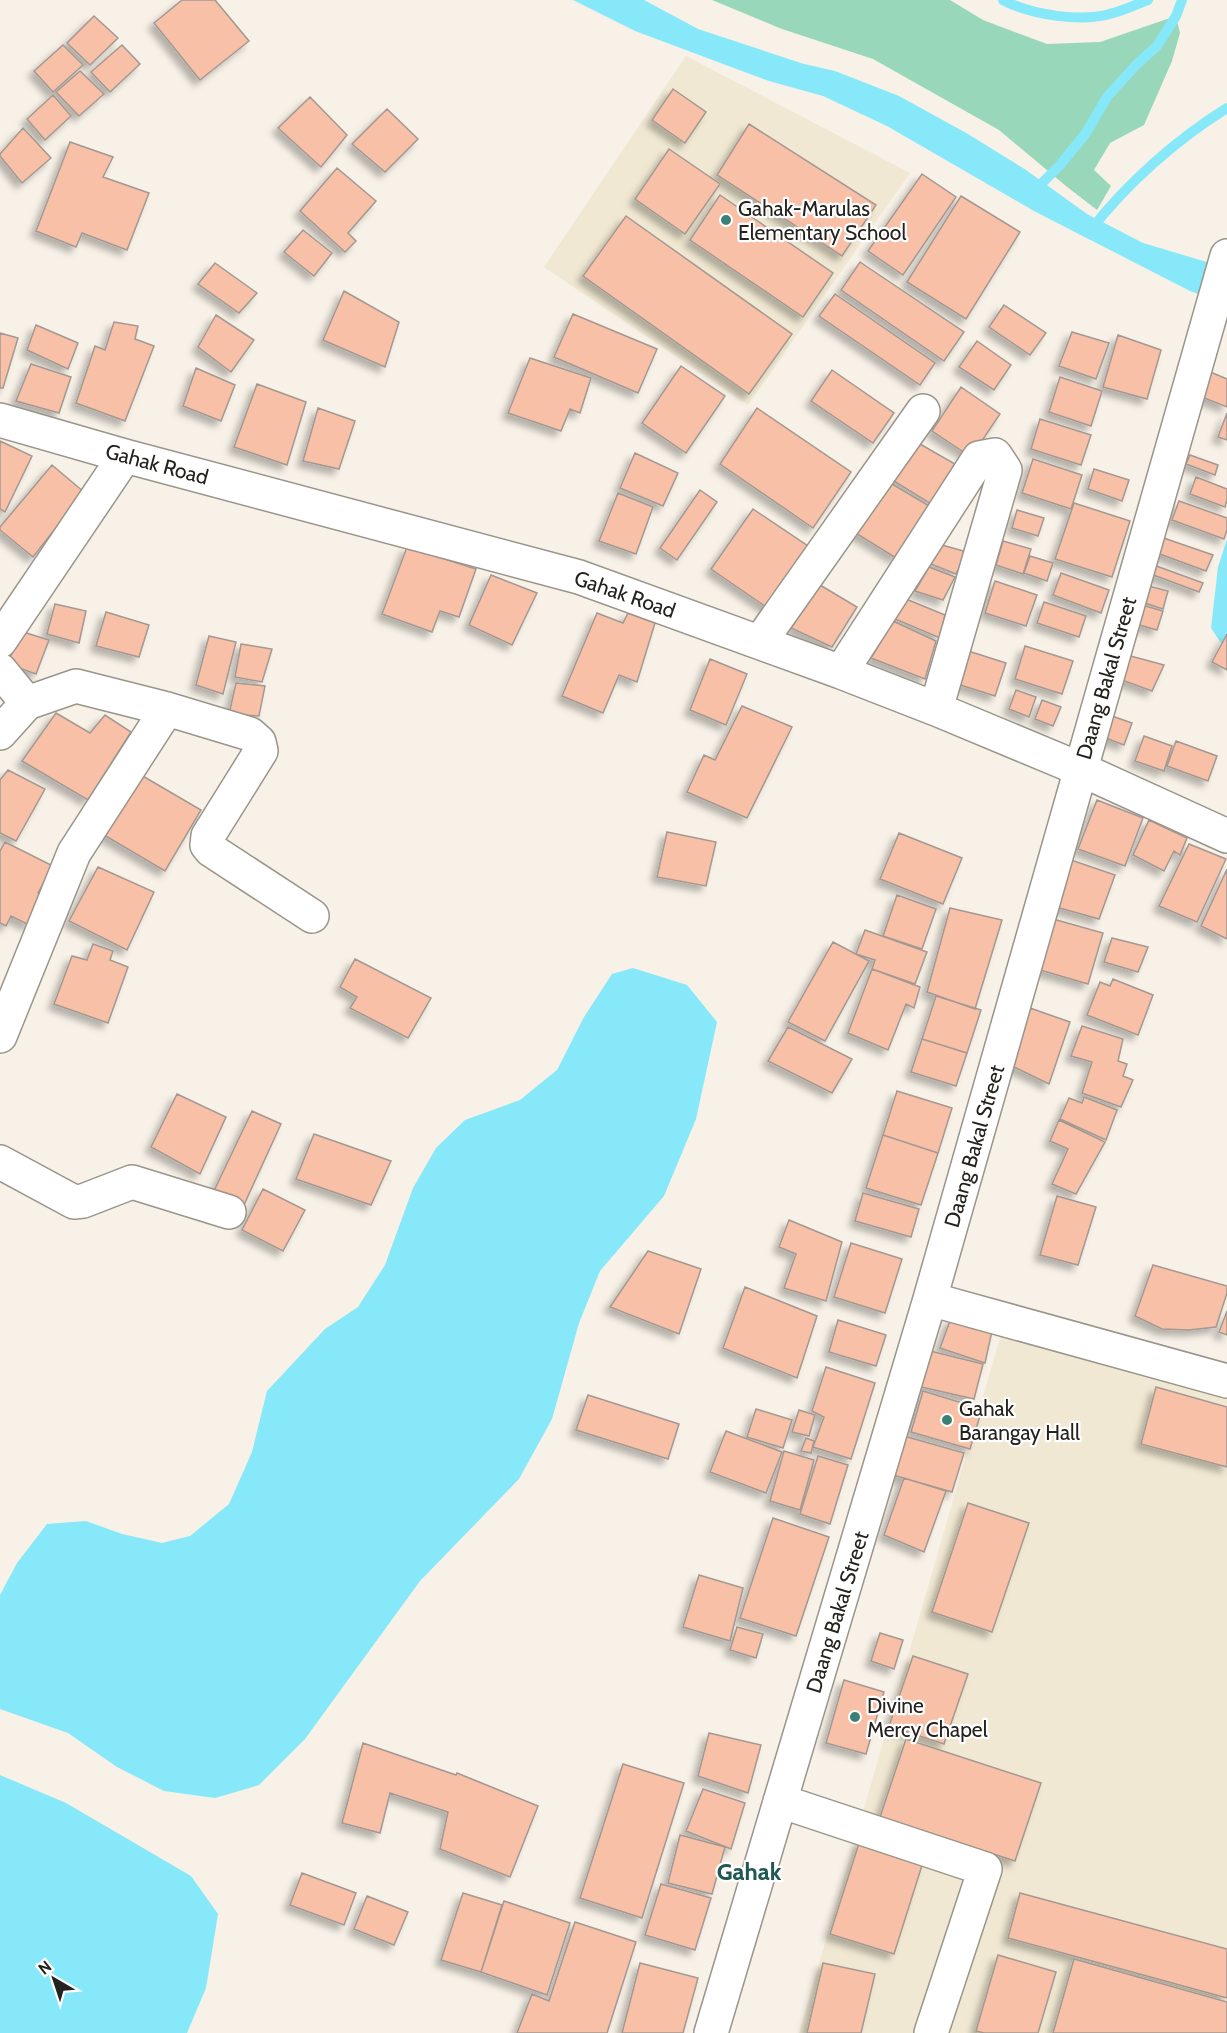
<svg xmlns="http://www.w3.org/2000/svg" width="1227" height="2033" font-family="Cabin,sans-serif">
  <defs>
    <filter id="shadow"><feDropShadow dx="-5.5" dy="5.5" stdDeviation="3" flood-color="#0004"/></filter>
  </defs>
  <rect width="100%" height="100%" fill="#f7f1e7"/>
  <!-- education -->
  <path fill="#f0e8d2" d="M686,56L910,173L748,405L544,267Z
    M1002,1331L1227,1398V2033H799Z"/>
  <!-- green -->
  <path fill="#99d7ba" d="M712,0H950L983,20L1047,44L1100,42L1176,16L1180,33L1172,61L1144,125L1110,143L1094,170L1111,186L1097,210L1066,186L999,130L873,59L782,29Z"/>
  <!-- water -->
  <path fill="#86e8f9" d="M573,0H644L698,29L804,64L835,71L899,96L968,134L1026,170L1087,214L1143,243L1227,268V304L1190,291L1034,211L887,126L823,96L769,81L635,31Z
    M1227,539V652L1211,628L1218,567Z
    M633,968L687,985L717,1022L696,1119L664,1196L600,1271L579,1323L552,1419L519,1479L420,1581L305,1739L259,1785L215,1798L164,1791L117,1767L68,1733L0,1709V1595L17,1563L47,1524L86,1521L122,1534L162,1543L190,1536L229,1504L252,1452L267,1391L325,1329L358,1307L385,1265L413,1188L436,1148L465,1120L520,1100L557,1070L584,1017L612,974Z
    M0,1775L66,1803L191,1876L218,1914L206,1988L187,2033H0Z"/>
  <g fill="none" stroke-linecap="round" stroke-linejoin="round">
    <!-- stream -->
    <path stroke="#86e8f9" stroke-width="10" d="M1003,0C1031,15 1082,23 1113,13C1125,10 1137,4 1148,0
      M1033,192L1060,165L1086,133L1107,97L1136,65L1157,46L1176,16L1182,0
      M1090,231C1126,184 1177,139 1227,108"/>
  </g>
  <!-- building -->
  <path fill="#f7c0a7" stroke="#a39892" stroke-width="1.5" filter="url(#shadow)" d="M182,0H215L249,41L200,80L154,23Z
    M94,16L118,38L90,65L67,43Z
    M63,45L83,65L53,92L34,71Z
    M122,45L140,64L110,92L91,72Z
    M80,71L104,94L79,116L56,92Z
    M673,89L706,112L685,143L652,120Z
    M53,95L71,116L45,140L27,119Z
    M310,97L347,135L321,167L278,128Z
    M387,109L418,139L385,172L352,144Z
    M749,124L876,205L842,256L717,175Z
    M23,128L51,158L22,183L0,156V154Z
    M70,142L113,157L103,177L149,193L127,250L82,233L76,247L36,231Z
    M669,149L720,184L685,234L635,199Z
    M337,168L376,201L348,233L356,241L345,252L300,211Z
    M922,174L956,197L903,275L868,251Z
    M720,195L833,273L803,317L690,240Z
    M961,196L1020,232L966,319L907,282Z
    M626,216L792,334L749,394L583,276Z
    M303,230L332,253L314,276L284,252Z
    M860,262L964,332L944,361L841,290Z
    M215,263L257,293L239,313L198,284Z
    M344,291L399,322L385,367L323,340Z
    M835,294L935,363L920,385L819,316Z
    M1004,305L1046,333L1030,355L989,327Z
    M573,314L657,349L638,393L554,357Z
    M216,315L254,340L231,372L198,347Z
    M114,322L138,326L135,339L154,346L125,421L76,403L95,346L105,350Z
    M36,325L78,343L68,369L27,350Z
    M1072,332L1109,343L1096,379L1059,366Z
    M0,333L18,338L3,388H0Z
    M1118,335L1161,350L1147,399L1103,387Z
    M977,341L1011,365L994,390L959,367Z
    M530,358L591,378L580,413L570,409L561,431L508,413Z
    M31,364L71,377L59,413L16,401Z
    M681,366L725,396L686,453L642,423Z
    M196,368L235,385L221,421L183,406Z
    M1201,368L1227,379V407L1194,394Z
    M832,370L894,413L873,443L811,401Z
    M1060,377L1102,391L1091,426L1049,412Z
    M257,384L306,402L287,465L234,447Z
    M961,387L1000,414L971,457L932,431Z
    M318,408L355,421L339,469L303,461Z
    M757,408L851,472L813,528L720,464Z
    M1227,413V440L1218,437Z
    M1040,419L1091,435L1081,465L1031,449Z
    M913,440L955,464L931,504L889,478Z
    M0,441L32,456L5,512L0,509Z
    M635,453L678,473L663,506L620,488Z
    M1190,455L1218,465L1215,475L1186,464Z
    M1033,459L1082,475L1071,509L1022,493Z
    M52,465L84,492L33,557L0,530V527Z
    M1094,469L1129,480L1122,501L1088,489Z
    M1196,477L1227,489V500L1225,507L1190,494Z
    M887,481L931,507L896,558L854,532Z
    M700,490L717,502L677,560L660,548Z
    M618,493L653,507L636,554L599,541Z
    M1179,501L1227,518V530L1224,539L1172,520Z
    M1074,503L1130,521L1112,577L1055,559Z
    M753,509L814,550L772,611L711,569Z
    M1017,510L1044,518L1038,536L1012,528Z
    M1152,534L1213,555L1206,571L1146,549Z
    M1003,541L1031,549L1023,574L996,565Z
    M942,545L967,552L956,574L931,564Z
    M407,547L476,569L459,617L440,611L432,632L382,614Z
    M1030,556L1053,563L1047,581L1024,573Z
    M1151,564L1203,583L1199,592L1148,573Z
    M929,567L955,577L943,600L915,591Z
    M1061,573L1109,590L1101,613L1053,595Z
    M491,575L537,593L512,645L469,625Z
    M995,581L1037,595L1026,626L985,613Z
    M1141,584L1168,591L1163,609L1136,600Z
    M820,585L857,607L832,647L791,628Z
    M906,599L945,615L940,638L895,619Z
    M1044,602L1086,616L1079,637L1037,623Z
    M1135,603L1163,611L1157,630L1129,622Z
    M55,604L86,611L79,643L47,634Z
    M106,612L149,625L139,657L96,646Z
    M597,613L623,623L628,613L655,623L637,682L619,675L603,713L562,696Z
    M893,621L936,641L925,679L871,658Z
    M20,631L49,640L36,674L8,664Z
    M1227,634V670L1212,662Z
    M209,636L236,642L223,694L196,685Z
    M241,644L272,649L262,682L235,677Z
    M1025,646L1073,661L1062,694L1015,679Z
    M962,649L1006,663L995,696L951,682Z
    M1127,655L1164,665L1152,691L1119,679Z
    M710,659L747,674L726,725L690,710Z
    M236,683L265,686L259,716L229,714Z
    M1016,690L1036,697L1029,717L1009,709Z
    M1042,700L1061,707L1053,726L1035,719Z
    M742,706L792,727L747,818L687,792L704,755L715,760Z
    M56,713L90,733L105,715L131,732L88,800L22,761Z
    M1106,714L1132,723L1124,745L1098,735Z
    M1144,736L1172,746L1164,771L1135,761Z
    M1176,741L1217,756L1208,781L1167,766Z
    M8,770L45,789L16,841L0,833V780Z
    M141,775L201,810L165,871L104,835Z
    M1097,800L1143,818L1125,866L1078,849Z
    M1149,820L1187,838L1180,855L1174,851L1164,871L1133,855Z
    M667,832L716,842L706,886L657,877Z
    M899,833L962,858L943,904L880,879Z
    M5,842L53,866L38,893L43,896L29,925L11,916L6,926L0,923V851Z
    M1189,844L1226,859L1197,922L1159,906Z
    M1071,860L1115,875L1099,919L1056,907Z
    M98,867L154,892L127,950L69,921Z
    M1227,869V939L1201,926Z
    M897,895L936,909L922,949L883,936Z
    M950,908L1002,920L975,1009L927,992Z
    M1053,919L1103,933L1088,984L1040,970Z
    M865,930L927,952L915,984L872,969L875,960L856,954Z
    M1112,938L1148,947L1138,972L1104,962Z
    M833,942L869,961L825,1041L788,1022Z
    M93,944L113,951L110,960L128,967L108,1023L54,1004L72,956L87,960Z
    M355,959L431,998L408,1038L350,1008L357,997L340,987Z
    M872,969L920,987L914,1008L906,1004L888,1050L848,1033Z
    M1113,979L1153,995L1138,1035L1087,1015L1100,982L1110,986Z
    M936,996L981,1010L967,1053L922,1039Z
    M1030,1008L1070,1022L1049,1084L1012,1066Z
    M1082,1026L1123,1039L1118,1061L1127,1064L1123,1076L1133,1080L1121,1107L1082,1093L1092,1062L1071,1056Z
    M788,1027L852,1059L832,1093L768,1061Z
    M922,1039L967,1053L956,1086L911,1072Z
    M897,1091L952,1108L938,1153L883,1135Z
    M177,1094L226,1117L200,1174L151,1147Z
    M1084,1097L1117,1110L1106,1140L1060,1119L1069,1098L1082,1103Z
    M252,1111L281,1124L243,1207L212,1195Z
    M1059,1120L1105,1142L1076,1194L1052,1184L1068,1149L1050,1141Z
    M314,1134L391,1161L371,1205L296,1179Z
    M883,1135L938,1153L921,1205L866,1188Z
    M263,1189L305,1210L283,1251L242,1230Z
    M863,1193L919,1209L911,1237L855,1221Z
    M1057,1196L1096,1207L1078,1265L1040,1255Z
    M789,1220L842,1242L826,1301L784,1288L796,1254L779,1247Z
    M851,1243L902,1259L885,1313L834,1297Z
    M648,1251L701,1269L679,1334L610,1307Z
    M1153,1265L1227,1286V1293L1216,1327L1189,1330L1162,1329L1135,1316Z
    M745,1287L817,1316L797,1378L723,1348Z
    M1227,1311V1335L1219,1332Z
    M951,1318L992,1331L985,1363L940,1348Z
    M838,1320L886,1335L876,1366L829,1352Z
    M926,1350L983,1364L974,1399L917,1386Z
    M826,1367L875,1383L851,1459L813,1447L824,1417L812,1411Z
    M1156,1387L1227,1407V1467L1141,1444Z
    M923,1391L982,1409L970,1449L911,1432Z
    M588,1395L679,1424L668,1459L576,1430Z
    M756,1409L792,1420L783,1448L747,1437Z
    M799,1410L815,1415L809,1436L792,1432Z
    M726,1431L782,1452L766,1493L710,1472Z
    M904,1436L964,1453L952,1492L893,1475Z
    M806,1438L814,1441L811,1453L801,1451Z
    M784,1451L814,1460L800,1510L770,1501Z
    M818,1456L848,1465L830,1524L800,1514Z
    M904,1478L946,1491L924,1552L884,1535Z
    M968,1503L1029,1523L992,1632L932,1612Z
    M773,1518L829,1537L796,1636L740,1618Z
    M699,1575L743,1588L730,1641L683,1627Z
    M737,1627L763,1634L756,1658L730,1650Z
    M880,1633L903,1640L894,1669L871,1661Z
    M913,1656L968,1674L944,1744L889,1726Z
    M844,1680L884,1692L866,1754L826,1743Z
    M709,1733L761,1745L748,1793L698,1776Z
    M906,1739L1041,1783L1015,1861L880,1817Z
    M363,1743L456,1775L457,1773L538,1806L510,1877L440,1849L448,1812L390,1793L380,1833L342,1823Z
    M623,1764L684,1783L642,1918L580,1898Z
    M703,1789L745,1803L731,1849L686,1831Z
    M680,1835L725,1847L712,1894L668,1883Z
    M860,1840L924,1859L894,1954L830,1934Z
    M302,1873L356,1893L344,1925L290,1905Z
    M661,1884L711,1898L695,1950L645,1935Z
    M463,1893L502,1905L481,1972L441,1960Z
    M1020,1893L1227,1949V1998L1008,1938Z
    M367,1896L408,1912L394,1945L354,1929Z
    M504,1901L570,1923L547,1995L481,1972Z
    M575,1922L636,1942L607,2033H517L532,1994L549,2001Z
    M998,1955L1056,1972L1038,2033H984L976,2031Z
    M1074,1959L1227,2002V2033H1053Z
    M640,1963L698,1978L683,2033H622Z
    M823,1963L875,1974L861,2033H807Z"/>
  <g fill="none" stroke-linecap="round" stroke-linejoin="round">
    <!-- minor casing -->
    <g stroke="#9a958b" stroke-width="36">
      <path id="minor" d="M0,420L125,456L579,577L841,672L936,709L1080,769L1227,836
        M0,641L125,456
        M760,642L923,411
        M0,670L27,703
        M841,672L979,458L995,455L1005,470L936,709
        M0,733L27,703L76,686L167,709L250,734L259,742L261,751L208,836L207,845L211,850L312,916
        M0,1036L74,853L167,709
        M0,1162L74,1202L83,1201L132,1182L229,1212
        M930,1299L1227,1381
        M780,1801L985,1869L931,2033
        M711,2033L930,1299L1227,256"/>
    </g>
    <!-- minor -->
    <use href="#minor" stroke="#fff" stroke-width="33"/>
  </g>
  <!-- markers -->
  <g fill="#3b8076" stroke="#fff" stroke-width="2">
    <circle cx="726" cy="220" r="6"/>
    <circle cx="947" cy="1420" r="6"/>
    <circle cx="855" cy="1717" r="6"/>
  </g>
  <g text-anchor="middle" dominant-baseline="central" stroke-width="4.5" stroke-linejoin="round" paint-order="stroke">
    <!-- poi labels -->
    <g font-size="21" fill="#24221e" stroke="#fff" text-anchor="start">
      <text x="738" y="208">Gahak-Marulas<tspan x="738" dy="24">Elementary School</tspan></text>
      <text x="959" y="1408">Gahak<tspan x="959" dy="24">Barangay Hall</tspan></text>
      <text x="867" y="1705">Divine<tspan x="867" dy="24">Mercy Chapel</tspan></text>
    </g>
    <!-- street labels -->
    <g font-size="21" fill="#24221e" stroke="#fff">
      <text transform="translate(157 464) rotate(15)">Gahak Road</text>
      <text transform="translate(625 594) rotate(19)">Gahak Road</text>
      <text transform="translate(1106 678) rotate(-74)">Daang Bakal Street</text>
      <text transform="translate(974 1146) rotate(-74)">Daang Bakal Street</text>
      <text transform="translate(837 1612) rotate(-73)">Daang Bakal Street</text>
    </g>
    <!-- quarter labels -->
    <g font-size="24" font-weight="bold" fill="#205951" stroke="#fff">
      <text x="749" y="1871">Gahak</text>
    </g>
  </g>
  <!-- north arrow -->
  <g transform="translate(54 1979) rotate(321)" stroke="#ffffff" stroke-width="4.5" paint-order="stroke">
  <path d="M0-4.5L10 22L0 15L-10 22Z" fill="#24221e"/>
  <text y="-9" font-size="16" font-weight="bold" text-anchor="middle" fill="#24221e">N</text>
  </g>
</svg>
